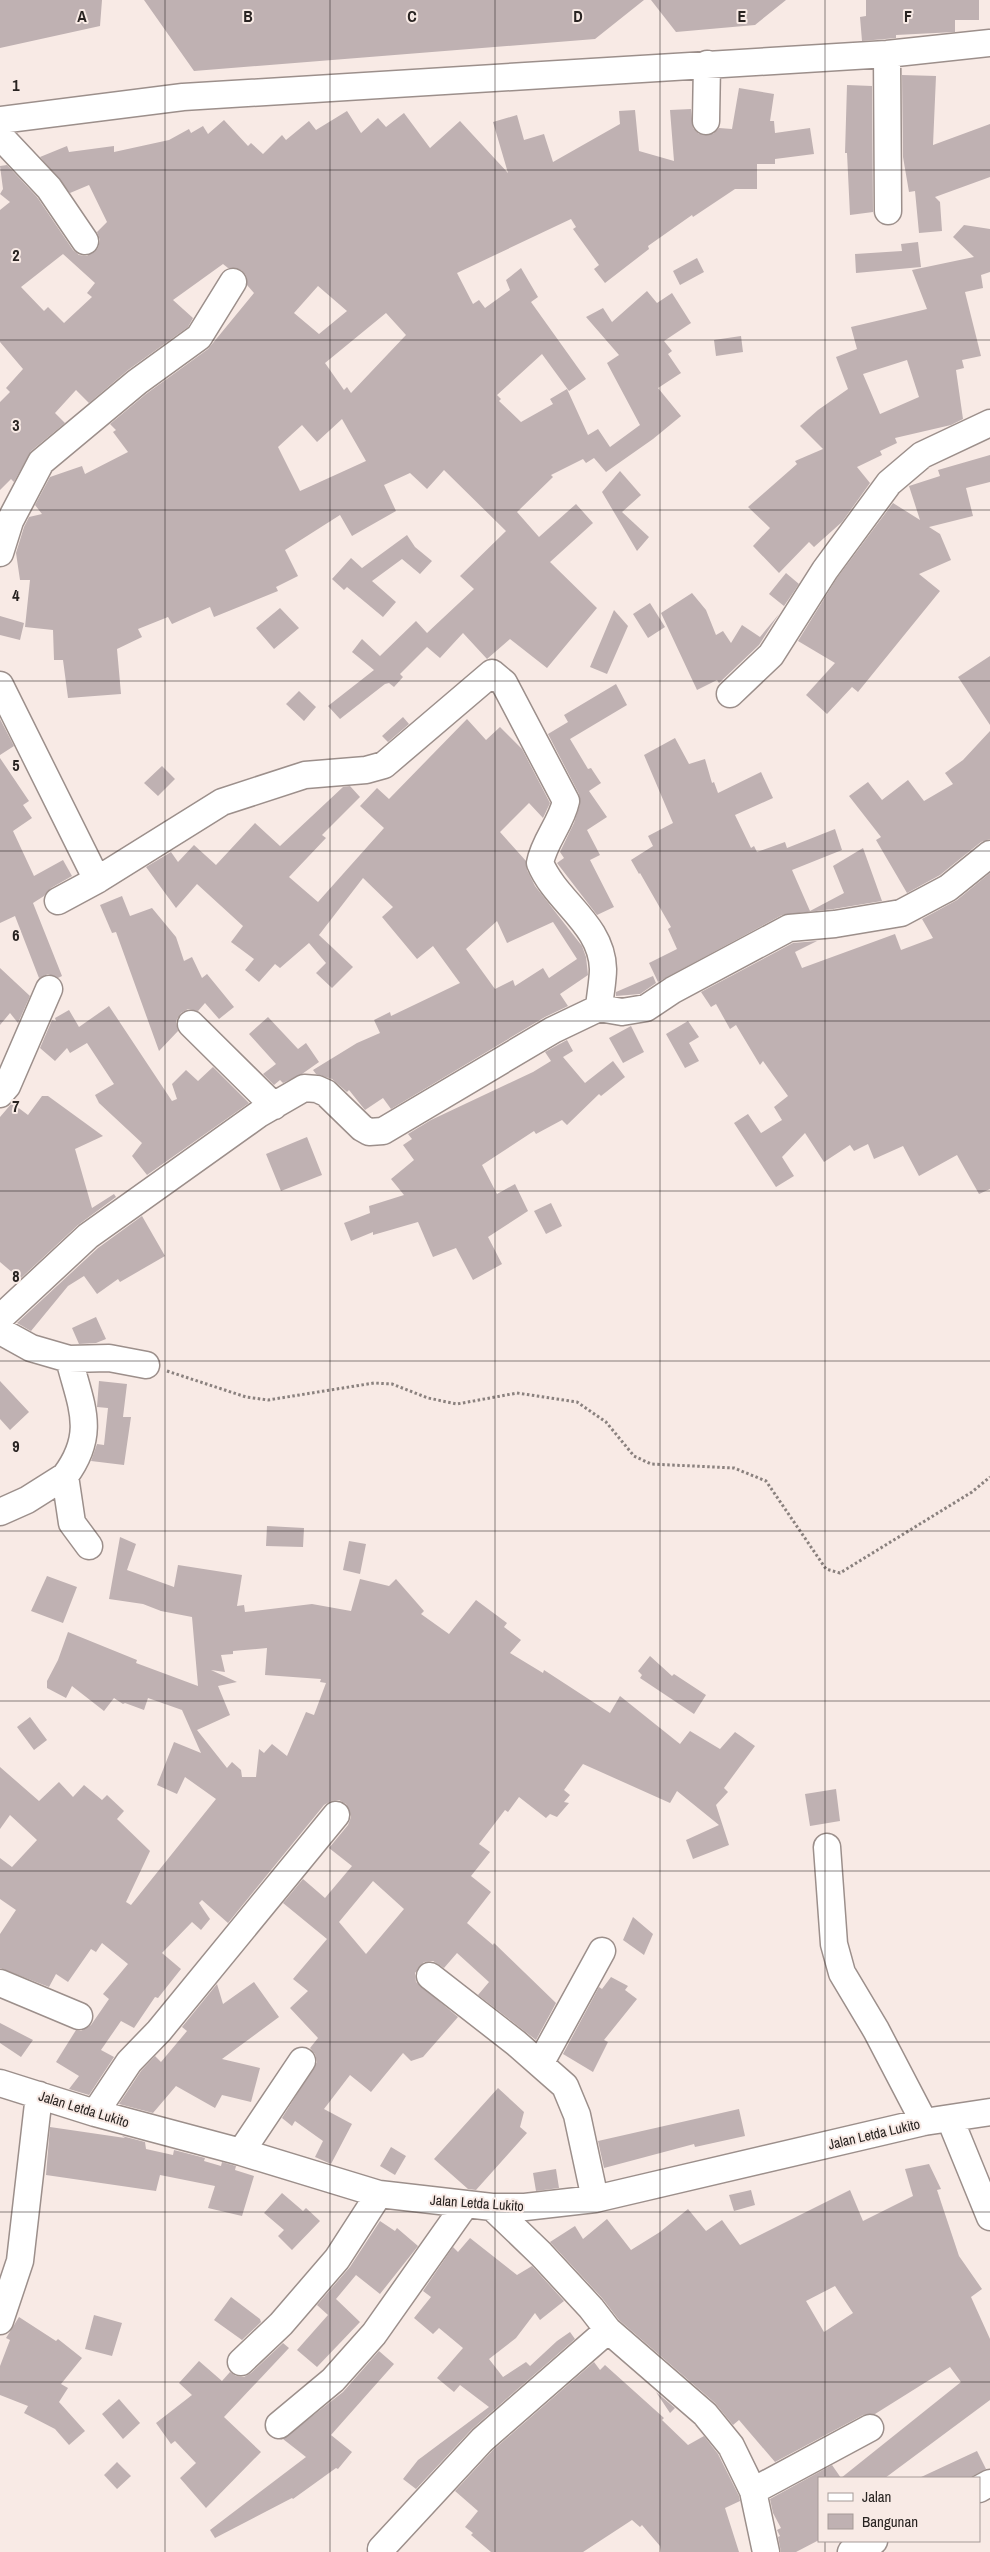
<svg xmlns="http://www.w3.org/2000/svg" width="990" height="2552" font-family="'Archivo Narrow',sans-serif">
  <rect width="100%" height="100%" fill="#f8eae5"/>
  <!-- building -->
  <path fill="#bfb1b2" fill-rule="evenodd" d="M0,0H102L100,26L0,48Z
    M144,0H644L595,39L194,71Z
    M651,0H786L755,25L676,32Z
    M866,0H979V20H955V32L896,35V38L862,41L860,17L866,16Z
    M902,75L936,76L933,145L990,124V177L935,197L940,202L942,231L919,233L915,191L909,192L903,157Z
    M847,85L872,86L873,212L850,215L847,153H845Z
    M739,88L774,94L770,121H774L775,133L810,128L814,154L775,159V164H757V189H735L693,217L692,215L648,246L649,249L605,283L594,269L599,265L573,229L576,227L571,219L457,273L473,304L479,300L485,308L510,290L506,280L521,268L538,297L531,302L586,379L569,391L542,354L497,395L501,399L499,401L521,422L553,404L550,399L567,389L588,435L598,429L610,447L640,425L607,363L619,355L586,317L603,308L612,322L647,291L657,303L672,293L691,323L664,341L672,351L668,354L681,373L658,388L681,416L653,439L606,472L594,458L586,463L583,459L551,475L553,477L517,512L539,537L576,504L593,523L550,562L597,608L547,668L510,639L487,659L463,633L440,658L427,647L400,674L403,677L394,687L389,683L385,684L340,719L328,706L374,670L352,652L362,639L380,656L416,621L427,633L474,589L460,576L506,531L444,470L427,489L410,473L384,485L396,511L352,536L340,515L285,550L298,576L276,587L278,591L214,617L210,607L172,624L168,617L138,629L142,637L117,649L121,694L68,698L63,660H54L53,630L25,627L30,580H20L16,553L24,527L29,517L42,514L35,505L50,477L82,466L85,474L128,452L113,432L116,430L110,424L146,394L208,349L254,293L247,285L246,275L241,270L228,268L223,264L173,300L193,318L188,327L128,370L89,403L76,390L55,413L65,423L31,451L14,482L11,479L0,490V402L10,392L6,388L23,369L0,342V210L10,202L0,194L3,189L0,166L7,165L37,197L73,250L79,255L87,256L98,248L100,240L97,232L107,222L89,185L70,193L40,157L67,146L69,152L114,146V152L169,140L189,129L191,133L203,126L208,134L224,120L248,146L251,143L263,154L282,135L286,140L309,121L316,130L347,111L361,133L378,118L386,127L404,113L430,148L460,121L508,173L493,122L517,115L524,140L544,134L553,162L620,124L619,111L635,110L639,151L674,161L670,110L691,109L693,128L699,134H713L719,128L732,129ZM63,254L95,283L87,293L92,297L64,323L48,307L44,311L21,287ZM318,286L347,311L319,334L294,313ZM386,313L406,335L351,393L347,387L344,390L325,363ZM342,419L366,461L300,491L278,447L302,425L317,442Z
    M964,225L990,229V272L981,275L983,288L965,292L981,356L962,360L964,368L956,370L963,419L951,425L895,438L897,443L880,451L882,455L857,467L870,483L842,522L814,547L809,542L779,573L753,546L770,528L748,507L797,464L795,461L823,449L800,426L818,410L848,389L836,357L857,349L851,327L927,309L912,270L974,257L953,237ZM907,360L919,397L880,414L863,374Z
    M918,242L921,267L856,273L855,254L902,251L901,244Z
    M697,258L704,272L680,285L673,271Z
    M741,336L743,352L716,356L714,340Z
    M990,455V482L966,488L973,516L929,527L940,534L951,560L919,574L940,591L858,692L852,687L827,714L806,695L835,663L798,641L837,578L893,503L920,520L909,486L940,476L938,470Z
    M620,471L641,495L622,512L649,537L637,551L602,492Z
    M407,535L415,547L432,561L420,574L402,559L372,581L396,602L383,617L347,587L344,590L332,579L351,558L362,568Z
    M786,573L799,584L784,606L769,594Z
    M692,593L706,610L716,635L723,631L731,643L742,625L760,637L779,614L759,645L719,683L717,680L697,690L661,613Z
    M650,603L665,627L648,638L633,614Z
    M280,608L299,628L274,649L256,628Z
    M614,610L628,626L607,674L590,667Z
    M0,616L24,623L20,640L0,635Z
    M990,656V725L958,677Z
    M616,684L627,705L570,739L588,769L591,768L601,783L589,791L607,817L587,830L600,855L590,860L614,907L597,915L557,863L564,858L560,852L574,823L580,804L579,794L548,734L568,722L564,715Z
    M299,691L316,707L304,721L286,704Z
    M403,717L409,724L388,742L382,736Z
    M0,719L14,746L0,755Z
    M467,719L486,740L500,727L522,749L550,803L543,818L529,803L500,832L526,861L527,870L535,886L582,946L586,957L588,975L560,994L568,1006L545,1017L391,1109L383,1098L365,1110L349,1090L347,1092L332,1079L316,1074L313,1070L357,1043L380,1033L374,1020L390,1012L391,1016L460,983L433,946L417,959L382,917L393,907L363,878L319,935L353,967L332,988L316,973L326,963L309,943L280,968L275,964L259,982L245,970L254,959L231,942L243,926L197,884L176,908L146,867L171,852L178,862L194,845L216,865L255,823L280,846L343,787L350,786L360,797L322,835L326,838L289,877L318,902L384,828L360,806L377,788L389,799ZM497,921L507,943L553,922L577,959L549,978L543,968L515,986L513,980L495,989L466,949Z
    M990,731V839L981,842L940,875L907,893L876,840L881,837L849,796L868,782L882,800L908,780L924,801L953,784L945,773L963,760Z
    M675,738L689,764L705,759L712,783L714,782L718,793L761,772L773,798L735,815L751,848L754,846L757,852L785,842L787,848L835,829L842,850L792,870L810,911L844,893L833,866L863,848L882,901L833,909L782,915L658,982L649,963L677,949L668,929L671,927L640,873L639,874L631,860L653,846L648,836L673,823L644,755Z
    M0,758L29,801L23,805L32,818L13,831L34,876L63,860L72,876L51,888L44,896L33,903L62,976L58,978L48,974L39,978L15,916L0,923Z
    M162,766L175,779L158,796L144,783Z
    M990,873V1189L979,1194L957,1155L919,1176L903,1146L874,1159L868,1144L854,1151L850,1145L824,1162L805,1133L782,1157L794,1176L776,1187L734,1123L748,1114L761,1133L782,1120L774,1107L788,1096L763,1061L760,1065L736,1025L730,1029L716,1004L711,1007L701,992L793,943L817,941L795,952L802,968L895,934L901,950L933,938L922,919L957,900Z
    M122,896L130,916L152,908L176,937L184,961L192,957L202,978L207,974L234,1007L219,1019L205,1003L198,1011L188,1009L181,1013L176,1021L178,1031L159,1051L116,932L112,933L100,905Z
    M0,968L30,996L18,1023L10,1013L0,1025Z
    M653,976L656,983L640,994L616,996V992Z
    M109,1006L172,1101L177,1099L172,1084L186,1070L198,1081L213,1067L249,1103L147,1175L132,1156L142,1143L99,1103L95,1095L114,1084L87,1043L70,1053L67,1048L55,1061L40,1048L52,1020L56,1021L55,1018L69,1010L79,1027Z
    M268,1017L298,1049L306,1043L319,1062L302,1074L283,1083L280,1080L274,1085L263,1074L276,1064L249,1034Z
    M688,1021L699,1037L689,1043L699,1061L685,1068L666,1034Z
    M631,1026L644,1052L623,1063L609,1038Z
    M567,1040L573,1051L563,1057L585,1083L613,1061L625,1077L601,1096L599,1094L567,1125L562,1120L536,1134L534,1131L482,1165L497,1194L515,1184L528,1211L488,1237L502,1264L473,1280L456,1248L433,1257L418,1222L373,1235V1232L351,1241L344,1223L370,1213L369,1206L404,1195L391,1179L414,1160L403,1145L412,1139L408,1134L431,1120L533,1072L551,1061L545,1052Z
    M42,1096H48L103,1136L75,1149L92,1208L114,1194L116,1197L78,1225L20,1279L0,1262V1117L12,1103L28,1115Z
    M307,1137L322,1175L281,1191L266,1154Z
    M551,1203L562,1226L546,1234L534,1211Z
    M142,1216L165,1256L120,1282L118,1279L97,1294L84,1276L68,1286L31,1331L17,1323L98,1248Z
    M96,1317L106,1339L96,1343L79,1344L72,1328Z
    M0,1381L29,1412L10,1430L0,1419Z
    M99,1381L127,1384L123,1417H131L124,1465L91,1461L97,1444L104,1445L108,1408L97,1407Z
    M267,1526L304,1528L303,1547L266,1546Z
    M120,1537L136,1544L127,1570L174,1587L178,1565L242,1575L237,1606L244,1605L245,1612L312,1604L351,1611L360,1579L389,1586L396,1579L424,1611L421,1614L449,1634L476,1600L507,1623L504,1627L521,1640L510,1653L543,1673L544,1670L610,1713L620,1696L680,1744L690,1731L720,1749L735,1732L755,1746L724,1788L728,1792L716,1805L729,1845L693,1859L686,1840L719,1825L677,1791L670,1803L583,1764L564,1790L570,1795L564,1802L569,1803L557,1817L550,1814L546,1818L519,1797L508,1812L505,1810L479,1844L490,1852L471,1876L491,1892L467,1923L493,1945L494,1943L556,2003L536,2040L478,1995L489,1982L457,1953L444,1968L433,1961L424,1962L415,1973L416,1982L458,2017L423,2057L411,2061L403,2053L371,2092L350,2075L324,2109L352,2124L331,2164L315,2157L323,2141L295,2121L292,2126L282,2118L317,2062L315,2054L310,2048L318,2038L290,2008L308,1991L293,1979L327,1939L283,1903L303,1879L325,1898L352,1866L329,1848L348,1825L351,1817L346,1804L339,1800L331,1801L324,1805L228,1923L202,1900L199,1903L210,1919L201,1930L192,1922L162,1953L181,1969L158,1998L155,1997L134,2028L121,2021L101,2050L114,2057L89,2095L69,2089L79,2076L56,2062L76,2030L81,2031L91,2025L109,1999L103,1994L128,1964L102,1943L96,1952L91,1949L68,1982L56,1974L49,1987L0,1968V1934L16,1910L0,1899V1858L12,1867L37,1840L10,1815L0,1829V1767L39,1801L59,1782L73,1797L84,1785L102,1800L107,1795L124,1811L117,1819L150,1851L126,1902L131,1905L216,1799L185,1777L177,1794L157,1785L174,1742L201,1753L182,1710L148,1698L144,1710L125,1703L123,1704L114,1698L104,1711L72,1686L66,1698L47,1688V1681L58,1660L68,1632L137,1660L136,1663L198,1686L192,1617L161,1611L143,1604L109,1599ZM267,1648L265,1675L321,1679L320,1682L326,1683L314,1715L306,1712L287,1756L272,1744L264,1753L259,1749L256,1777H242L241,1770L232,1762L227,1768L197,1730L230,1715L218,1686L237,1682L211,1670L225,1672L221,1655L233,1654V1651ZM373,1881L404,1909L366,1954L339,1922Z
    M349,1541L366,1544L360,1574L343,1570Z
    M47,1576L77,1587L63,1623L31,1611Z
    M650,1656L672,1676L674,1674L706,1695L694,1714L640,1678L642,1675L638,1671Z
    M30,1717L47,1740L34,1750L17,1727Z
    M836,1789L840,1821L810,1826L805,1794Z
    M633,1917L653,1934L644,1955L623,1940Z
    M611,1977L628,1986L625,1990L637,1999L604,2040L608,2042L593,2072L563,2054L599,1987L602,1989Z
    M254,1982L279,2017L222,2059L260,2068L251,2102L222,2095L215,2108L176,2086L153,2113L119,2104L141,2071L155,2056L161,2062L187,2031L182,2027L217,1984L223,2004Z
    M0,2023L33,2040L21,2057L0,2043Z
    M498,2088L524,2112L520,2127L527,2133L476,2190L468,2189L434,2159Z
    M739,2109L745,2136L695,2147L694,2144L604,2168L598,2141Z
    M50,2127L125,2138L122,2136L145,2142L146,2149L173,2155L174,2150L205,2158L204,2161L221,2166L222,2162L236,2166L235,2170L254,2176L242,2216L208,2208L215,2186L160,2175L156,2191L46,2175Z
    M391,2147L406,2156L395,2175L380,2166Z
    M929,2164L941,2189L937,2190L959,2256L982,2289L971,2297L990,2339V2400L885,2478H819V2540L796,2552H781L778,2537L780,2536L777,2530L781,2528L773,2513L770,2499L832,2465L841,2478L961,2382L950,2367L875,2414L863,2415L775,2462L739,2420L733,2425L715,2403L619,2320L602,2298L550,2242L575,2226L583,2239L607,2219L631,2250L660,2232L688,2209L706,2231L722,2220L740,2245L850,2190L863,2221L913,2196L905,2169ZM835,2286L853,2313L824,2332L806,2301Z
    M556,2169L559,2188L536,2191L533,2173Z
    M751,2190L755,2205L734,2211L729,2195Z
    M282,2193L303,2211L306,2208L320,2221L292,2250L278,2236L284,2230L264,2213Z
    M380,2221L395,2231L397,2228L418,2246L380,2294L356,2275L336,2299L360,2322L317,2367L297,2350L328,2315L317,2305L350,2267Z
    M470,2238L517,2275L532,2266L564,2301L540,2320L535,2313L516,2338L489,2359L503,2377L526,2362L530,2366L557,2341L570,2332L575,2339L472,2429L416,2489L403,2479L418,2460L489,2407L460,2385L454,2392L437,2378L463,2348L439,2328L433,2334L414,2318L431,2297L423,2291L453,2247L458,2252Z
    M231,2297L260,2319L261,2322L242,2340L214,2320Z
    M94,2315L122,2323L112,2356L85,2349Z
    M19,2317L56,2341L58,2339L82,2358L61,2384L68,2388L59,2402L85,2431L69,2445L55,2429L24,2413L28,2406L0,2395V2366L10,2340L6,2338Z
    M283,2343L289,2348L224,2417L261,2452L206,2508L180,2478L196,2463L175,2441L171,2444L156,2423L192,2395L179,2383L199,2361L222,2381L230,2372L236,2376L244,2377L251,2373Z
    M379,2351L394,2364L331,2435L352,2452L338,2469L336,2468L293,2499L292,2498L215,2538L210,2530L306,2457L283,2439L343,2392Z
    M594,2362L600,2370L605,2365L664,2418L662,2420L688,2445L704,2436L718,2454L739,2496L740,2501L725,2508L739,2552H661L660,2546L642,2525L640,2527L632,2520L583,2552H491L471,2535L473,2533L465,2527L478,2511L455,2491L492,2451Z
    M656,2392L675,2408L670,2413Z
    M119,2399L140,2423L123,2439L102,2414Z
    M977,2451L986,2469L969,2478H919Z
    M117,2462L131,2476L117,2489L104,2475Z"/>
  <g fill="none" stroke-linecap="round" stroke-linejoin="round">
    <!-- minor casing -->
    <g stroke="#9c8f8b" stroke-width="29">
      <path id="minor" d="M887,54L888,211
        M0,120L183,97L887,54L990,43
        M706,121L707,64
        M0,136L49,188L85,241
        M0,553L10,521L41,462L137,382L199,337L233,282
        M0,685L97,880
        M730,694L771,655L825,570L889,483L922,455L990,423
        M58,901L97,880L222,802L305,775L366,770L384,765L492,673L504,683L566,801C561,824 544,841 540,863C556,902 602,924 603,969C603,981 600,995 599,1008
        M191,1024L274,1106
        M0,1094L7,1086L49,989
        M0,1318L88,1236L259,1114L304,1088L317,1089L326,1093L362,1128L369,1132L383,1131L553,1030L599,1008L622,1012L646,1008L673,990L789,928L835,924L901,913L948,888L990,854
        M0,1331L31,1348L69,1359L109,1358L146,1365
        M69,1359C81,1406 97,1433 65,1476L72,1523L89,1546
        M0,1512L27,1500L65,1476
        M827,1847L834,1944L842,1973L876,2030L924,2122
        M430,1976L516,2043L565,2086L577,2115L595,2199
        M0,1983L79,2016
        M540,2064L602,1951
        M0,2083L95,2113L241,2152L379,2194L492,2207H525L595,2199L924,2122L990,2112
        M95,2113L129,2062L159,2031L336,1815
        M950,2119L990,2217
        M241,2152L302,2061
        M492,2207L541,2254L591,2308L608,2330L705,2414L731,2446L753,2491L766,2552
        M0,2321L20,2261L39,2095
        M241,2362L281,2324L337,2259L379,2194
        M279,2425L333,2380L374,2334L465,2205
        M979,2489L990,2483
        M753,2491L870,2428
        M381,2549L482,2440L608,2330
        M851,2552L874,2541"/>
    </g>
    <!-- path -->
    <path stroke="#8a817e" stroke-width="3" stroke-dasharray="2.5 2.5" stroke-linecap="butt" d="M167,1371L246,1397L268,1400L374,1383L392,1384L428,1398L457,1404L517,1393L577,1402L606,1422L634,1456L651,1464L734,1468L766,1481L826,1569L840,1573L972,1492L990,1477"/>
    <!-- minor -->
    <use href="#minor" stroke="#fff" stroke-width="26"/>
  </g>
  <!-- grid -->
  <path fill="none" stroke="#282321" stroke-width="1" stroke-opacity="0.55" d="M165,0V2552M330,0V2552M495,0V2552M660,0V2552M825,0V2478M0,170H990M0,340H990M0,510H990M0,681H990M0,851H990M0,1021H990M0,1191H990M0,1361H990M0,1531H990M0,1701H990M0,1871H990M0,2042H990M0,2212H990M0,2382H990M825,2541V2552"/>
  <g text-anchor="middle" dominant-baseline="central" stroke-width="4" stroke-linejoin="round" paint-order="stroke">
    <!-- street labels -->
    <g font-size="14" fill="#282321" stroke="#f8eae5">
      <text transform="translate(84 2109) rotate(17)">Jalan Letda Lukito</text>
      <text transform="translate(874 2134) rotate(-13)">Jalan Letda Lukito</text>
      <text transform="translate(477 2203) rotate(4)">Jalan Letda Lukito</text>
    </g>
  </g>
  <g font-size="16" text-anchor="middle" font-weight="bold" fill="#282321" stroke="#f8eae5" stroke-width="4" stroke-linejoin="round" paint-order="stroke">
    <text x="82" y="22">A</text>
    <text x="248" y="22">B</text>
    <text x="412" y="22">C</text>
    <text x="578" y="22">D</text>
    <text x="742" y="22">E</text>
    <text x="908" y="22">F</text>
    <text x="16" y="91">1</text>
    <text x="16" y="261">2</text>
    <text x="16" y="431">3</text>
    <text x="16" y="601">4</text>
    <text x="16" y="771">5</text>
    <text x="16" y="941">6</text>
    <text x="16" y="1112">7</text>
    <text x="16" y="1282">8</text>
    <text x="16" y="1452">9</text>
  </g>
  <!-- legend -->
  <rect x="818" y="2477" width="162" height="65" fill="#f8eae5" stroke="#a59a97"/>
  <rect x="828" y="2493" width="25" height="8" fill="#ffffff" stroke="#a59a97"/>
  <text x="862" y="2502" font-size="15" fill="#282321">Jalan</text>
  <rect x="828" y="2514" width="25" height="15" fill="#bfb1b2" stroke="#a59a97"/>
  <text x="862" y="2527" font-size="15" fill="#282321">Bangunan</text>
</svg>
